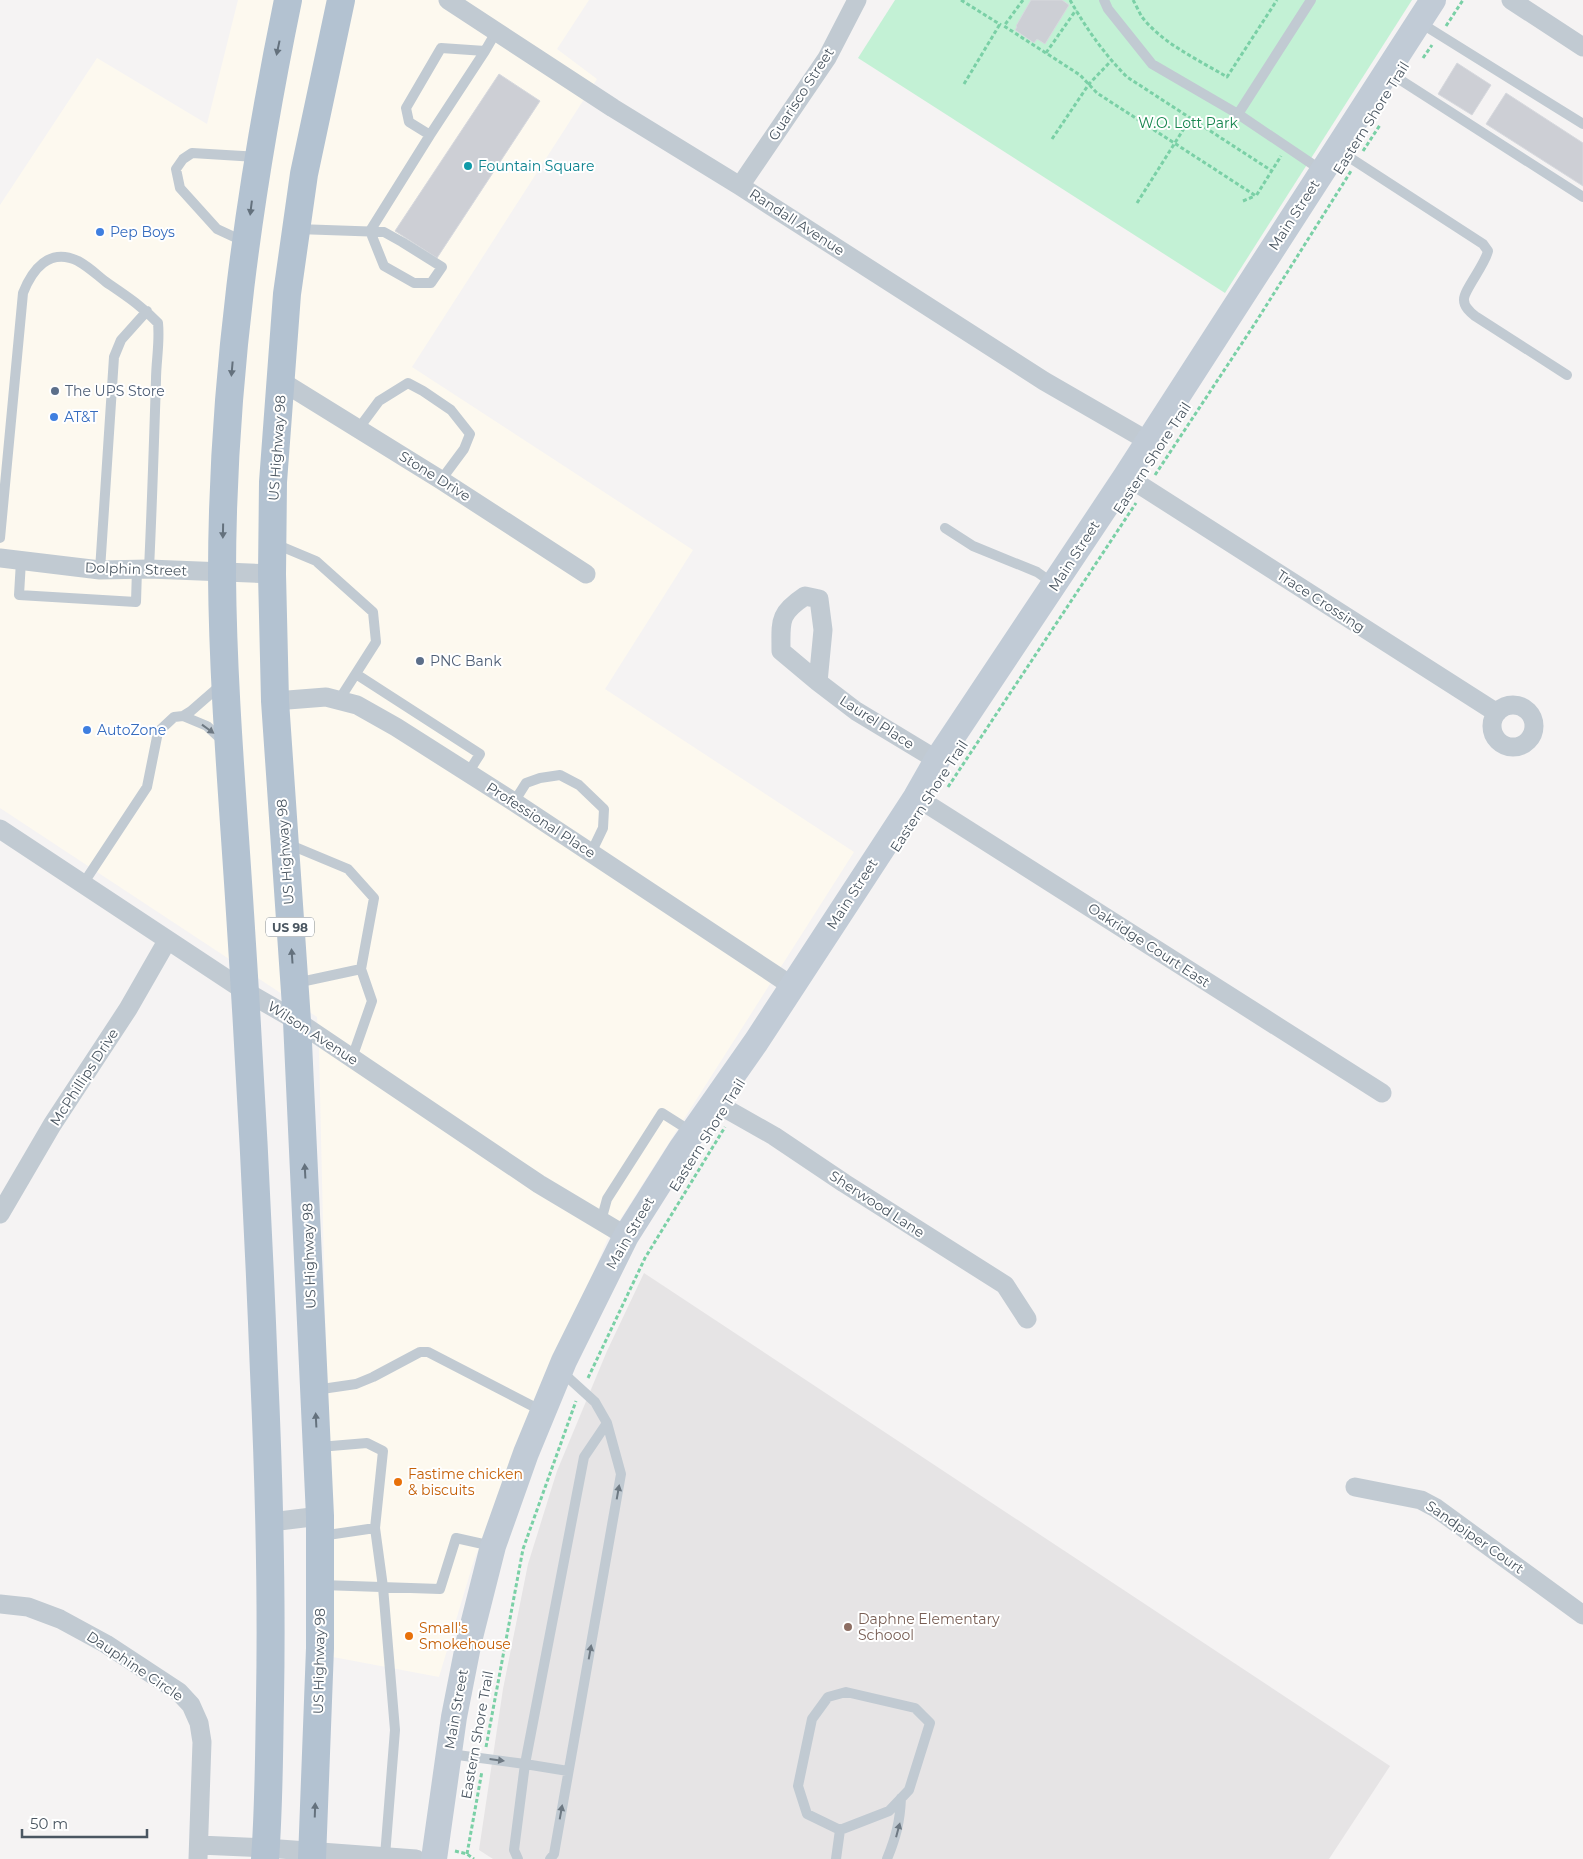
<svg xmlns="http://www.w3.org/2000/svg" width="1583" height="1859" font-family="Montserrat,sans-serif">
  <rect width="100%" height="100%" fill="#f5f3f3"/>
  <!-- commercial -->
  <path fill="#fdf9ef" d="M238,0H589L557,49L597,79L412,367L693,550L605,689L854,852L607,1240L474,1560L439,1677L333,1657L319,1050L317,1017L0,808V205L97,58L207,124Z"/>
  <!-- education -->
  <path fill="#e6e4e5" d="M644,1273L1390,1766L1329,1859H493L479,1850L503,1689L528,1564L557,1471L607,1351Z"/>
  <!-- green -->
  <path fill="#c3f1d5" d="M895,0H1412L1225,293L858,58Z"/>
  <!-- building -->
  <path fill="#cdcfd5" stroke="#d7d9de" d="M1031,0H1062L1069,5L1045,44L1037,39L1034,43L1015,30L1017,27L1016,26Z
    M1457,63L1491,85L1472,115L1438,94Z
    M499,74L540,101L437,258L395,231Z
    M1506,93L1583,143V186L1486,124Z"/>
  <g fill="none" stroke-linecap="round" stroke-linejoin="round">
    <!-- path -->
    <path stroke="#7ad0a6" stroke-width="3" stroke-dasharray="4 2.5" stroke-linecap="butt" d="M961,0L1001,25
      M1023,0L1004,26L1080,75L1097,93L1256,196L1281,156
      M1070,0C1086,28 1104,54 1127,77L1272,171
      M1133,0C1136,5 1139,12 1142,17C1163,44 1199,60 1227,77L1277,0
      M1446,26L1463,0
      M1046,53L1076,10
      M1423,58L1432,45
      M964,84L1000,24
      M1052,139L1089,84L1111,61
      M1363,151L1380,125
      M1243,201L1255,196
      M1137,203L1190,119
      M1155,475L1254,325L1351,171
      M948,787L1136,503
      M588,1378L645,1258L725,1127
      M486,1747L523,1549L576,1401
      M455,1851L467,1854L474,1859
      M467,1854L482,1771"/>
    <!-- service -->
    <path stroke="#c1cad2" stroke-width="10" d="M1104,0L1108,9L1152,64L1238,114
      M1311,0L1238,114L1321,170
      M1419,22L1583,124
      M485,51L430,135L409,122L406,108L441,48L485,51L496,32
      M1388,72L1583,197
      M1338,150L1483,244L1488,251C1485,265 1463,291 1464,300C1464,307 1470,312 1475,316L1567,375
      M297,229L384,232L402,242L442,267L431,283H414L384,266L370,231L430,135
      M245,242L217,229L180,188L176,169L183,159L192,153L258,157
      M359,428L379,401L408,383L423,391L451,410L470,434L464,449L441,480
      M945,528L973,546L1037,572L1054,584
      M0,538L23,293C32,270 49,247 78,261C89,267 97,275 106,282C125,295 142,306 158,323C160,343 156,361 156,380C154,443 152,506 149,569
      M273,543L316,561L373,612L376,642L339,700
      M21,561L19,595L136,602L137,569
      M100,570L114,357L121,340L147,311
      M356,674L480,754L468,773
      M183,716L207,726L224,742
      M514,802L526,783L540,778L560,775L579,785L604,809L603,828L591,853
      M288,844L348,869L374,898L361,969L296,983
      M83,884L147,787L158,732L174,717L183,716L191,711L222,684
      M352,1058L372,1001L361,969
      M601,1221L607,1199L662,1113L692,1132
      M315,1390L356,1384L373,1377L420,1352H428L542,1411
      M319,1447L367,1443L383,1451L375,1528
      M321,1536L375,1528L383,1587L395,1730L385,1856
      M322,1585L440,1589L456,1538L492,1546
      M846,1692L915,1708L930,1723L909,1790L889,1811L840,1830L807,1814L798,1786L812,1719L828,1697Z
      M450,1754L525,1764L514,1850L518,1859
      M568,1771L525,1764L584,1457L607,1423
      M550,1859L554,1854L621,1474L607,1423L595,1402L562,1372
      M836,1859L840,1830
      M887,1859C896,1837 900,1822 901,1798"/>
    <!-- minor -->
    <path stroke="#c1cad2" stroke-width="19" d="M448,0L613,108L740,186L1044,381L1148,441
      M1511,0L1583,47
      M740,186L827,58L857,0
      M281,381L441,480L586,574
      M1126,476L1497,713
      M0,558L100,570L149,569L272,574
      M805,596L819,599L823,630L818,682L781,651C781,621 778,614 805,596Z
      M818,682L856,711L937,760
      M275,701L326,697L357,705L396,727L514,802L792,986
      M1492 726a21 21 0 1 1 42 0a21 21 0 1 1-42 0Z
      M916,797L1382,1093
      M0,829L245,991L297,1021L539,1184L626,1236
      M714,1102L774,1136L844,1183L1005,1285L1027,1319
      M0,1214L52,1125L128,1009L167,941
      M1355,1487L1421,1500L1436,1508L1583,1615
      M271,1522L320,1516
      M0,1604L28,1607L60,1619L106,1644L179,1692L191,1705L199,1723L202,1742L198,1859
      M199,1845L266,1848L416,1859"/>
    <!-- secondary -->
    <path stroke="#c1cbd6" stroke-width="26" d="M434,1859L454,1717L469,1641L493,1546L526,1453L564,1361L626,1236L681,1149L756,1042L916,797L937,760L1126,476L1433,0"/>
    <!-- primary -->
    <path stroke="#b3c2d1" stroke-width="28" d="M265,1859C269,1806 269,1753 270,1700C272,1590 269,1481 264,1372C258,1219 250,1066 240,913C233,801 223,689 222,576C222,382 249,190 288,0
      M312,1859L320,1648V1516L297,1021L275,701L272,574L273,482L287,294L304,174L341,0"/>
  </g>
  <!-- one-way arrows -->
  <defs><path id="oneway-solid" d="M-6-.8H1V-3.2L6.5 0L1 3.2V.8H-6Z" transform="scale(1.25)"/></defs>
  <g fill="#64717d">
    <use href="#oneway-solid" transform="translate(278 48) rotate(102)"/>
    <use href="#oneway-solid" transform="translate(251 208) rotate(97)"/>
    <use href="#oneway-solid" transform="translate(232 369) rotate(95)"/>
    <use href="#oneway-solid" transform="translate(223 531) rotate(91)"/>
    <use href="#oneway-solid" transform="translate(292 956) rotate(-94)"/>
    <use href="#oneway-solid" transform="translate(305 1171) rotate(-93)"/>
    <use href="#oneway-solid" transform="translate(316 1420) rotate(-93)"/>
    <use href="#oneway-solid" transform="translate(315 1810) rotate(-88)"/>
  </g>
  <g fill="#6e7983">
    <use href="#oneway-solid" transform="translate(208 729) rotate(36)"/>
    <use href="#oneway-solid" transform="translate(618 1492) rotate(-80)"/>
    <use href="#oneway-solid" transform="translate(590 1652) rotate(-80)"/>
    <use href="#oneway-solid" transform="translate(497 1760) rotate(7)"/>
    <use href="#oneway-solid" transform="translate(561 1812) rotate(-80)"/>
    <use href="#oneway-solid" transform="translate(898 1830) rotate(-75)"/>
  </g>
  <!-- markers -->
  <circle fill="#0f9aa8" stroke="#fff" stroke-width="2" cx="468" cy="166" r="5"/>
  <g fill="#3f7fe0" stroke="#fff" stroke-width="2">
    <circle cx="100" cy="232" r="5"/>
    <circle cx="54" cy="417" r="5"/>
    <circle cx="87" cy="730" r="5"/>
  </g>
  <g fill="#5c6f8a" stroke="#fff" stroke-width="2">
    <circle cx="55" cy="391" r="5"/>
    <circle cx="420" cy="661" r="5"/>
  </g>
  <g fill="#e8710a" stroke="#fff" stroke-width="2">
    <circle cx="398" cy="1482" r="5"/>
    <circle cx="409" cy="1636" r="5"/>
  </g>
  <circle fill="#8d6e63" stroke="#fff" stroke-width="2" cx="848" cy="1627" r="5"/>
  <g text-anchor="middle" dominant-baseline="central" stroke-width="4" stroke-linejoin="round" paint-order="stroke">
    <!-- shield labels -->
    <rect fill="#fff" stroke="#808990" stroke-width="1" x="266" y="917.5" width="48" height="19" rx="4"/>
    <g font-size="12" font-weight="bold" fill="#4a5661">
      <text x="290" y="927">US 98</text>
    </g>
    <!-- street labels -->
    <g font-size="14" fill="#4a5661" stroke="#fff">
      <text transform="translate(801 94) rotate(-57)">Guarisco Street</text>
      <text transform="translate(1371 118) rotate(-58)">Eastern Shore Trail</text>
      <text transform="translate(1294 215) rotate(-57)">Main Street</text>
      <text transform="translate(797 222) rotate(33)">Randall Avenue</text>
      <text transform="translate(277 448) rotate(-86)">US Highway 98</text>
      <text transform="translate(1152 458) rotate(-57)">Eastern Shore Trail</text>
      <text transform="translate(435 476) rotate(32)">Stone Drive</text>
      <text transform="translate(1074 556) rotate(-57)">Main Street</text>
      <text transform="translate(136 569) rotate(2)">Dolphin Street</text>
      <text transform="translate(1321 601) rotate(33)">Trace Crossing</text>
      <text transform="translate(877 722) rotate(33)">Laurel Place</text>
      <text transform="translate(929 796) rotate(-57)">Eastern Shore Trail</text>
      <text transform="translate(541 820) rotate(33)">Professional Place</text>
      <text transform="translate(285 852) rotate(-94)">US Highway 98</text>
      <text transform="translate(852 894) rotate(-57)">Main Street</text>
      <text transform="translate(1149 945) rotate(33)">Oakridge Court East</text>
      <text transform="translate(313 1033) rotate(33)">Wilson Avenue</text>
      <text transform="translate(84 1077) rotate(-57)">McPhillips Drive</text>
      <text transform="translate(707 1135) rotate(-58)">Eastern Shore Trail</text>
      <text transform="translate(877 1204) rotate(33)">Sherwood Lane</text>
      <text transform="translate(630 1233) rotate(-60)">Main Street</text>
      <text transform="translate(309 1256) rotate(-92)">US Highway 98</text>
      <text transform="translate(1475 1537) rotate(35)">Sandpiper Court</text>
      <text transform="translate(319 1661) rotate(-89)">US Highway 98</text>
      <text transform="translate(135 1666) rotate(34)">Dauphine Circle</text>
      <text transform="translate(456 1709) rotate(-80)">Main Street</text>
      <text transform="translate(477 1735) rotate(-80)">Eastern Shore Trail</text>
    </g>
    <!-- park labels -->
    <g font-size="14" fill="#17864f" stroke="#fff">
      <text x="1188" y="123">W.O. Lott Park</text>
    </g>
    <!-- culture labels -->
    <g font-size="14" fill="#0d838f" stroke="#fff" text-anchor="start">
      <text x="478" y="166">Fountain Square</text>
    </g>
    <!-- shop labels -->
    <g font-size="14" fill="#366cbe" stroke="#fff" text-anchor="start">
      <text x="110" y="232">Pep Boys</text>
      <text x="64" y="417">AT&amp;T</text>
      <text x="97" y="730">AutoZone</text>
    </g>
    <!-- service labels -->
    <g font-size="14" fill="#4e5e75" stroke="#fff" text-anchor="start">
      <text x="65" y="391">The UPS Store</text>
      <text x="430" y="661">PNC Bank</text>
    </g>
    <!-- food labels -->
    <g font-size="14" fill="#c56008" stroke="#fff" text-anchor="start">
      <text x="408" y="1474">Fastime chicken<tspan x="408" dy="16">&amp; biscuits</tspan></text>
      <text x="419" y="1628">Small's<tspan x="419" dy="16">Smokehouse</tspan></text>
    </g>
    <!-- education labels -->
    <g font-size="14" fill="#785e54" stroke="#fff" text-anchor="start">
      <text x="858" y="1619">Daphne Elementary<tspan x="858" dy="16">Schoool</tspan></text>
    </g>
  </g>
  <!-- scale -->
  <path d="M22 1829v8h125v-8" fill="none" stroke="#4a5661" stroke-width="2.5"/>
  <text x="30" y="1829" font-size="15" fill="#4a5661" stroke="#ffffff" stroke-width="4" paint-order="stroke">50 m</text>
</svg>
